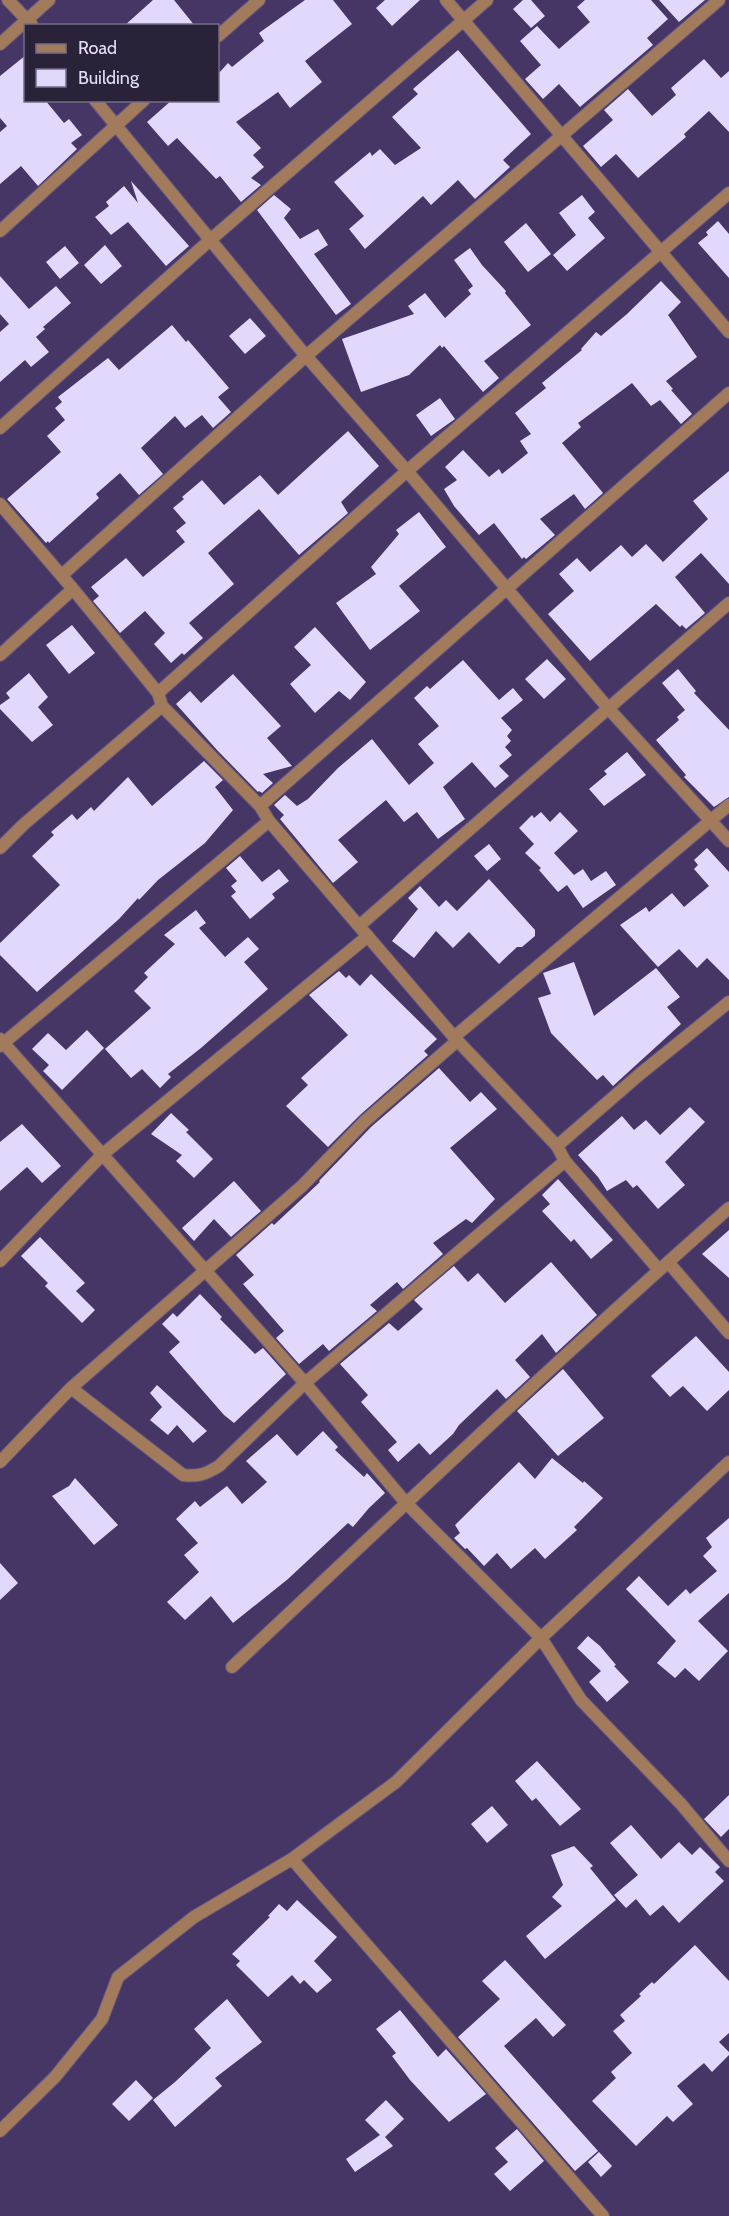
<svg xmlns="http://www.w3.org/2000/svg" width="729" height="2216" font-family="Cabin,sans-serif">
  <rect width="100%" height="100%" fill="#453665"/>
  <!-- building -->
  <path fill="#e2d8fc" d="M153,0H174L195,26H124Z
    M305,0H333L352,24L305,61L322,82L290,108L278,92L236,122L261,148L253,155L264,167L251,178L261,185L241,202L220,176L216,179L177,138L168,146L147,122L172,100H218V74L228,63L232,67L264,41L259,33Z
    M385,0H420L392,26L376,8Z
    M523,0H531L545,16L531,28L513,9Z
    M585,0H651L668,19L647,38L653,45L580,107L559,84L543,99L525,79L541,65L520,41L537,26L559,49L590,22L577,7Z
    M659,0H705L679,22Z
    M458,50L531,134L503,160L510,167L475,199L458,180L431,205L423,196L365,249L349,229L364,216L334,182L370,152L372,156L380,149L395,165L421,148L392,117L418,94L413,89Z
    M26,55V100H45L64,123L69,119L82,135L71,143L77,149L38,186L21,166L0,184V132L7,126L0,118V76Z
    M704,59L721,78L729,71V132L709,111L684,134L686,137L638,178L616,154L601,167L583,146L613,120L604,110L628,89L652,116L676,95L671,88Z
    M131,181L189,246L166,266L128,222L111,235L95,217L109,206L106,202L124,186L138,203Z
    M274,195L291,209L284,218L300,239L318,229L328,245L314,254L351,304L336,315L257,210Z
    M582,195L595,212L588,218L605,238L567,271L553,255L576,235L559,213Z
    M718,221L729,234V278L698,243L708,235L706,232Z
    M526,223L551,254L528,272L504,242Z
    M105,245L122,266L101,284L84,265Z
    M65,246L79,263L60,279L46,262Z
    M470,248L482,265L506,291L505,293L531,325L484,361L499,378L483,392L444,346L442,348L440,345L409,375L361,392L342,339L414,314L408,306L425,293L445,318L471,294L468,290L473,286L454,260Z
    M0,276L29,309L56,286L71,303L43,327L45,329L36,337L49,352L31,367L25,360L0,382V332L9,324L0,314Z
    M661,281L681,302L668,315L697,357L666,381L673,389L671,390L692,414L681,424L660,400L651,406L632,383L578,423L581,427L562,443L603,493L585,509L574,494L540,519L555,535L526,559L524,557L522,559L494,523L479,535L454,506L444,489L457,480L445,467L463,450L489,477L499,469L502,474L528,453L520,441L531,434L515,413L546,388L542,383L582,350L581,349L596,332L601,336L627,314Z
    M250,318L266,336L245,354L229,336Z
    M172,325L186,342L188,340L229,388L218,397L231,412L213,428L202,415L185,428L175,416L141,448L163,474L139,495L120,473L96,494L99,498L49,543L48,541L46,543L7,499L61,452L47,436L65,420L55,408L62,402L58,397L108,358L119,370Z
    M440,398L455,419L431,436L416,415Z
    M348,431L379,466L341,502L348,513L299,555L259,509L208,553L234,584L189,623L203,638L184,655L182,653L171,663L154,644L165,633L145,611L120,633L93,601L99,596L91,587L126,558L143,577L185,542L176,531L186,523L173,508L184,499L182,497L202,480L224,505L260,475L278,495Z
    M729,471V584L701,553L675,577L705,613L686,629L682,625L680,627L656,604L590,661L548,614L574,591L559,574L577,558L590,572L621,545L632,557L646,544L663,562L708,519L693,501Z
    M419,512L446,547L399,586L420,611L370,650L336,603L376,574L371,567L399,534L396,530Z
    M72,625L95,653L69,674L46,645Z
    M315,627L366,682L350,700L339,691L315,713L290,684L311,665L294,647Z
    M547,659L566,679L544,699L525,679Z
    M463,660L499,700L513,688L523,700L501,718L512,730L507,736L511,741L505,747L512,755L499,766L509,776L495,788L472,762L443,787L465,819L438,839L417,812L404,822L386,800L338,840L358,862L333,883L280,819L284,815L274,805L285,795L297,806L308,799L338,768L372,739L409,785L434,763L418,744L439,726L414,698L427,686L430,689Z
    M678,669L696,691L694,693L729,730V797L714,807L684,777L686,775L656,740L679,720L677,717L685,710L662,683Z
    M29,673L48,697L38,707L53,725L32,742L0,709V705L10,698L6,693Z
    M233,674L281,726L267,738L292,766L263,774L273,783L262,793L259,791L258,792L217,750L176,704L190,691L201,703Z
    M627,752L646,775L604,806L589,789L607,774L604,771Z
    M204,761L223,780L215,787L233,810L205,843L158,880L139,900L138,898L119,919L37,992L0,955V943L60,885L32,856L54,835L51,832L72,814L77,820L91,807L94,811L128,777L152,806Z
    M541,812L550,822L560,812L578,831L554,853L574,875L583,869L591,881L606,871L616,885L583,908L567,885L558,892L539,870L541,868L525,853L534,844L519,828L532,815L534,818Z
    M489,844L501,859L487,871L474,856Z
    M707,848L729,872V980L707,958L697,968L679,949L658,967L620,925L646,907L649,912L672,893L684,907L709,886L694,869L698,865L694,860Z
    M240,856L262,882L279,869L289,881L272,894L275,898L250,919L231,896L236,892L231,886L237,881L226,868Z
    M489,879L535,930V936L522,947H517L499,964L469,932L453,948L436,931L414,958L392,941L418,909L408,898L420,886L439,907L446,900L457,911Z
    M196,910L206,923L199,928L225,957L248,937L259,949L244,962L268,989L201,1048L168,1074L171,1077L160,1088L142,1069L131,1078L105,1049L151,1008L134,991L148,977L144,973L175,944L164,935Z
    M574,962L594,1016L656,968L680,997L667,1007L681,1024L613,1086L603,1075L597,1080L551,1033L538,998L551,994L543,973Z
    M339,971L346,978L349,975L360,986L371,974L437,1039L424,1051L428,1055L360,1115L328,1147L286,1106L308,1085L301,1078L348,1035L309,995Z
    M87,1030L104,1048L62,1090L43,1071L49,1065L32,1049L48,1033L66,1050Z
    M439,1068L470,1102L481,1092L497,1109L450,1148L495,1199L472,1223L466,1219L433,1243L443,1254L403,1289L397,1282L370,1305L377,1311L329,1351L323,1344L299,1364L276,1338L284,1331L243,1284L254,1275L236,1255L272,1223L274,1225L320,1182L319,1181L371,1127Z
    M690,1107L705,1122L665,1162L685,1185L658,1209L637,1185L633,1188L626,1180L607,1191L598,1177L578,1155L622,1116L634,1130L646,1120L660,1135Z
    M171,1113L189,1130L186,1132L213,1159L194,1178L176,1161L182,1155L151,1134Z
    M22,1124L61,1166L42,1183L27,1167L0,1191V1142Z
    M558,1179L613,1240L591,1259L574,1239L571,1242L542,1211L550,1204L542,1195Z
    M234,1181L261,1211L231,1237L214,1219L194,1241L182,1228Z
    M729,1230V1278L702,1254Z
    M40,1237L85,1283L76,1291L95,1310L82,1323L45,1286L48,1283L21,1256Z
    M551,1262L597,1315L556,1353L542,1334L515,1360L530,1377L506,1399L497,1389L459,1425L453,1434L430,1455L419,1443L398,1462L388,1450L397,1442L361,1402L368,1395L340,1364L389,1323L398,1331L423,1309L414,1300L454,1266L468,1282L478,1273L505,1303Z
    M200,1294L222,1317L220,1319L255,1354L263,1348L286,1374L234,1423L224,1415L169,1352L180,1342L162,1324L173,1313L177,1317Z
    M696,1336L729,1372V1390L707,1411L683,1386L670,1397L651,1376Z
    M563,1369L604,1418L558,1456L517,1411Z
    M157,1385L207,1431L193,1443L177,1425L168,1435L150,1420L162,1407L150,1393Z
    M323,1431L338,1447L335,1450L364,1477L367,1473L385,1493L369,1508L353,1527L348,1523L288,1579L233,1623L211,1596L185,1620L167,1602L199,1572L184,1555L198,1543L176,1519L195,1501L200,1507L227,1486L242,1504L267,1482L246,1461L277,1434L297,1456Z
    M552,1458L583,1483L584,1481L603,1498L574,1527L577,1530L545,1559L535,1548L511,1569L497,1553L484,1566L467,1548L465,1549L454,1538L460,1533L455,1525L519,1462L535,1479Z
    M75,1478L118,1525L94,1545L52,1496L69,1486Z
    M729,1518V1593L698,1621L728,1651L699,1681L685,1668L675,1678L657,1663L676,1641L626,1589L639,1576L668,1606L686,1589L690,1594L717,1571L703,1556L712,1547L706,1538Z
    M0,1563L18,1583L0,1600Z
    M588,1636L600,1646L616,1665L614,1666L629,1682L607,1702L589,1682L601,1671L577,1648Z
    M537,1761L581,1809L560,1826L536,1798L532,1801L515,1781Z
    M729,1795V1829L721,1837L704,1819Z
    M492,1806L508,1825L487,1843L471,1824Z
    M631,1825L661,1859L679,1842L692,1855L700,1847L720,1867L715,1872L724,1881L679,1923L663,1905L650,1916L636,1899L626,1908L614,1895L638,1875L610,1843Z
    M574,1846L593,1866L590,1868L616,1900L545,1959L526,1936L562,1906L552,1897L563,1885L551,1855Z
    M297,1900L337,1937L314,1961L332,1980L317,1993L304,1980L300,1984L292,1975L268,1997L236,1965L240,1961L232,1954L270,1917L268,1916L279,1904L287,1911Z
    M695,1945L729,1981V2033L719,2042L729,2052V2055L712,2072L704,2063L677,2086L693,2104L673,2122L667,2116L636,2146L592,2101L616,2078L611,2072L632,2053L613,2031L625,2021L620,2015L641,1996L639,1994L652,1982L654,1984Z
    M505,1960L566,2025L553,2037L536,2018L504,2046L598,2151L575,2171L458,2037L500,1999L482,1981Z
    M227,1999L262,2042L215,2078L222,2086L175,2127L153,2100L175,2082L211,2048L194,2029Z
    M400,2010L438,2057L446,2049L486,2094L449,2122L410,2080L392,2056L396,2053L376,2029Z
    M136,2080L153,2098L129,2121L112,2104Z
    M386,2100L404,2119L385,2137L393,2146L355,2172L346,2159L380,2135L365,2120Z
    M517,2129L544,2161L510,2191L494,2174L508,2162L495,2148Z
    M599,2152L612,2166L601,2177L588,2162Z"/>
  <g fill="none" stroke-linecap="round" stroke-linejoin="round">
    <!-- minor casing -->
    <g stroke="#625480" stroke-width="14">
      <path id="minor" d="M8,0L32,25
        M446,0L729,332
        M218,36L259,0
        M0,44L49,0
        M95,100L306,356L407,471L608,708L729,841
        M0,231L144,100
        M0,428L209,241L487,0
        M0,504L73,589L158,693L162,706L260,806L269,821L454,1037L729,805
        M62,575L306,356L719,0
        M0,655L73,589
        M158,693L407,471L729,193
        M260,806L729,393
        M0,848L23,825L162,706
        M359,926L729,603
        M454,1037L557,1146L565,1161L659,1270
        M0,1039L305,1383L406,1503L541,1638L581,1700L681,1804L729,1861
        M0,1046L269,821
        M557,1146L640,1074L729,1002
        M0,1261L103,1154L368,936
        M668,1262L729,1333
        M71,1388L183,1475C198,1477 206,1474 219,1466L305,1383L565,1161
        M0,1462L71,1388L302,1186L365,1121L457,1041
        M232,1667C396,1513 560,1357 729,1208
        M292,1859L603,2216
        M0,2131L55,2077L102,2019L118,1977L194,1917L292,1859L396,1782L541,1638L729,1462"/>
    </g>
    <!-- minor -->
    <use href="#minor" stroke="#a27a5c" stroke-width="12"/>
  </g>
  <!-- legend -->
  <rect x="24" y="24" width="195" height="78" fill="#292238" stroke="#746d86" stroke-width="1.5"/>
  <rect x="36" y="44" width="30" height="9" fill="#a27a5c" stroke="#746d86" stroke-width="1.5"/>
  <text x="78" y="54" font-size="18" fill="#e4ddfa">Road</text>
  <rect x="36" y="69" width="30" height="18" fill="#e2d8fc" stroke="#746d86" stroke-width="1.5"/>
  <text x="78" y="84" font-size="18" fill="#e4ddfa">Building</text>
</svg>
